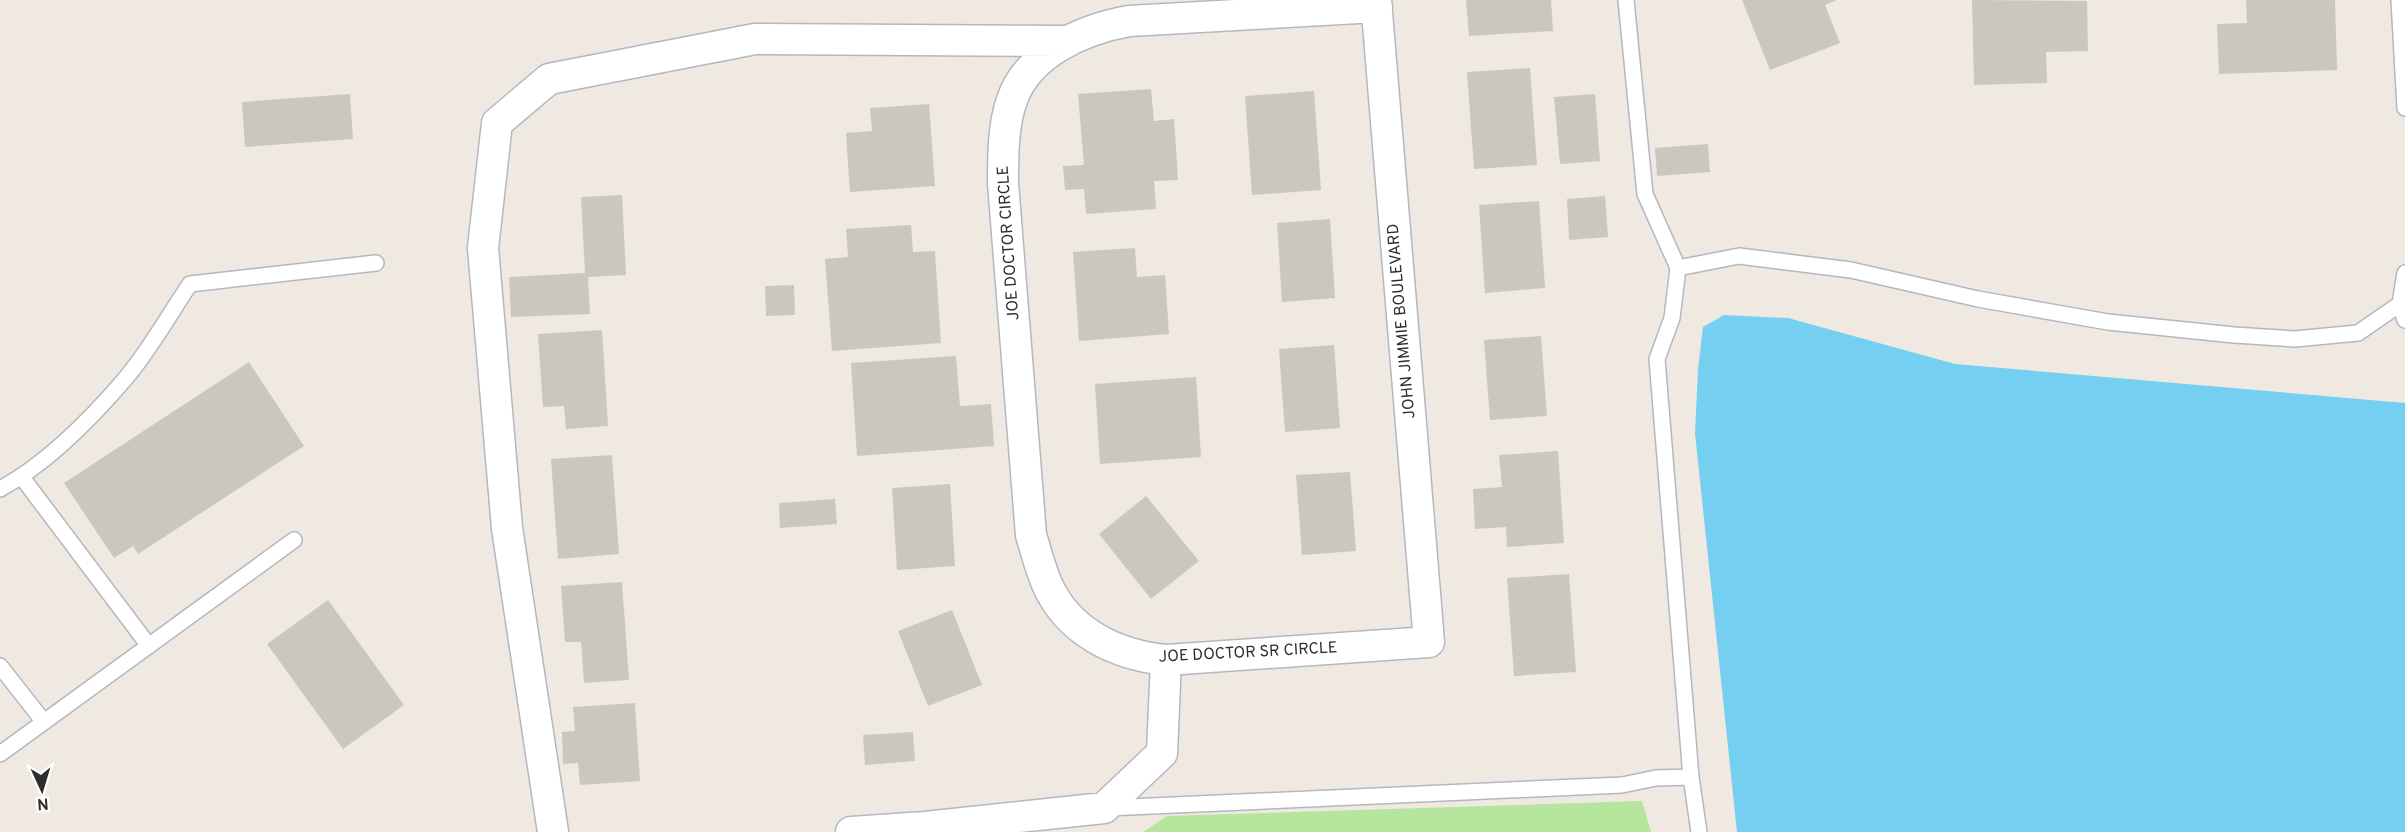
<svg xmlns="http://www.w3.org/2000/svg" width="2405" height="832" font-family="Overpass,sans-serif">
  <rect width="100%" height="100%" fill="#efe9e1"/>
  <!-- green -->
  <path fill="#b6e59e" d="M1642,801L1651,832H1143L1167,816Z"/>
  <!-- water -->
  <path fill="#75cff0" d="M1724,315L1788,318L1955,364L2405,403V832H1737L1695,433L1698,369L1703,327Z"/>
  <!-- building -->
  <path fill="#cbc7bf" d="M1466,0H1551L1553,31L1469,36Z
    M1742,0H1837L1825,5L1840,43L1770,70Z
    M1972,0L2087,1L2088,51L2046,52L2047,83L1974,85Z
    M2246,0H2335L2337,70L2219,74L2217,24L2247,23Z
    M1530,68L1537,165L1474,169L1467,72Z
    M1151,89L1154,121L1174,119L1178,180L1154,181L1156,209L1086,214L1084,189L1065,190L1063,166L1084,165L1078,94Z
    M1314,91L1321,190L1252,195L1245,96Z
    M350,94L353,139L245,147L242,102Z
    M1595,94L1600,161L1560,164L1554,97Z
    M929,104L935,186L850,192L846,133L872,131L870,108Z
    M1708,144L1710,172L1657,176L1655,148Z
    M622,195L626,275L588,277L590,314L511,317L509,277L585,273L581,197Z
    M1605,196L1608,237L1569,240L1567,199Z
    M1539,201L1545,288L1485,293L1479,205Z
    M1330,219L1335,298L1282,302L1277,223Z
    M911,225L913,252L935,251L941,343L832,351L825,259L848,257L846,229Z
    M1135,248L1137,277L1165,275L1169,334L1079,341L1073,252Z
    M794,285L795,315L766,316L765,286Z
    M602,330L608,426L566,429L564,406L543,407L538,334Z
    M1541,336L1547,416L1490,420L1484,340Z
    M1334,345L1340,428L1285,432L1279,349Z
    M956,356L960,406L991,404L994,446L857,456L851,363Z
    M249,362L304,446L138,554L133,546L114,558L64,483Z
    M1196,377L1201,457L1100,464L1095,384Z
    M1558,451L1564,543L1507,547L1506,527L1475,529L1473,489L1502,487L1499,455Z
    M612,455L619,554L558,559L551,459Z
    M1350,472L1356,551L1302,555L1296,475Z
    M950,484L955,566L897,570L892,488Z
    M1146,496L1199,561L1151,599L1099,534Z
    M835,499L837,524L780,528L779,503Z
    M1569,574L1576,672L1514,676L1507,578Z
    M622,582L629,680L584,683L581,642H565L561,586Z
    M328,600L404,705L343,749L267,644Z
    M952,610L982,685L928,706L898,631Z
    M635,703L640,781L580,785L578,763L563,764L562,732L575,731L573,707Z
    M913,732L915,761L865,765L863,735Z"/>
  <g fill="none" stroke-linecap="round" stroke-linejoin="round">
    <!-- service casing -->
    <g stroke="#b4b7c1" stroke-width="18">
      <path id="service" d="M1626,0L1645,194L1678,268
        M2399,0L2405,108
        M2405,273L2400,304L2405,320
        M21,476L149,646
        M0,489C48,463 90,420 125,379C149,351 169,315 190,284L376,263
        M0,666L44,722
        M0,754L294,540
        M1107,808L1622,785L1656,778L1691,777
        M1699,832L1691,777L1657,359L1672,318L1678,268L1739,256L1851,270L1978,299L2108,322L2234,335L2295,339L2358,333L2400,304"/>
    </g>
    <!-- minor casing -->
    <g stroke="#b4b7c1" stroke-width="33">
      <path id="minor" d="M1376,0L1429,642L1166,660C1116,655 1068,632 1047,584C1040,568 1036,551 1031,535L1003,183C1003,157 1003,124 1012,100C1028,53 1084,29 1129,21L1377,7
        M553,832L507,528L483,248L497,123L549,79L755,39L1068,41
        M851,832L925,827L1104,808L1162,753L1166,660"/>
    </g>
    <!-- service -->
    <use href="#service" stroke="#fff" stroke-width="15"/>
    <!-- minor -->
    <use href="#minor" stroke="#fff" stroke-width="30"/>
  </g>
  <g text-anchor="middle" dominant-baseline="central" stroke-width="4.5" stroke-linejoin="round" paint-order="stroke">
    <!-- street labels -->
    <g font-size="16" fill="#2e2e2e" stroke="#fff">
      <text transform="translate(1009 243) rotate(-94)">JOE DOCTOR CIRCLE</text>
      <text transform="translate(1402 321) rotate(-95)">JOHN JIMMIE BOULEVARD</text>
      <text transform="translate(1248 653) rotate(-3)">JOE DOCTOR SR CIRCLE</text>
    </g>
  </g>
  <!-- north arrow -->
  <g transform="translate(42 790) rotate(176)" stroke="#ffffff" stroke-width="4.5" paint-order="stroke">
  <path d="M0-4.5L10 22L0 15L-10 22Z" fill="#2e2e2e"/>
  <text y="-9" font-size="16" font-weight="bold" text-anchor="middle" fill="#2e2e2e">N</text>
  </g>
</svg>
